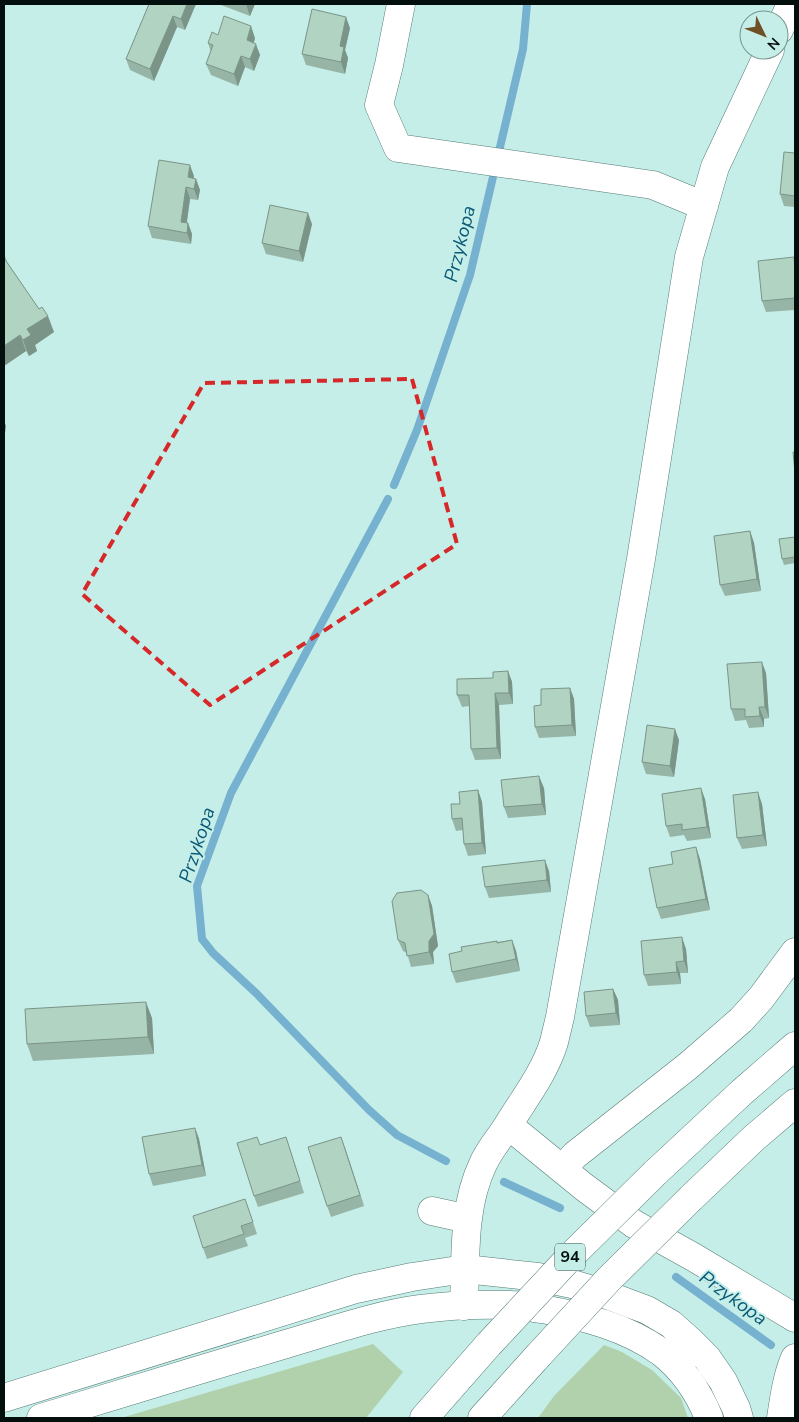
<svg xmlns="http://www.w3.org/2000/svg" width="799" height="1422" font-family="'Nunito Sans',sans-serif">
  <rect width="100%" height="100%" fill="#c5eee8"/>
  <!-- grass -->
  <path fill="#b0d1ac" d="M373,1344L403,1372L366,1418H121Z
    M604,1345L622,1352L652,1370L681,1398L688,1418H538L554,1396Z"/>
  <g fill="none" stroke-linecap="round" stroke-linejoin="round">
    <!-- stream -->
    <path stroke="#76b1cf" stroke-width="8" d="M394,485L417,430L470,275L523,49L527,4
      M388,499L231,793L197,886L202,939L213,953L256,993L369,1110L397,1135L446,1161
      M504,1182L560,1208
      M676,1277L771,1345"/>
    <!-- minor casing -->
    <g stroke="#557b76" stroke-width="29">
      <path id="minor" d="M401,4L389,65L379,105L398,148L653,185L704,206
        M779,30L791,4
        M508,1125L584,1187L634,1224L695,1258L795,1318
        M562,1169L575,1155L688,1066L741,1020L761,998L795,952
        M432,1211L468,1219
        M464,1306C466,1258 462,1208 483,1164C489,1150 500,1138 508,1125C524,1099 545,1072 554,1042C556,1034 558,1025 560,1017L641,559L689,257L715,167L770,50
        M781,1418C784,1398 787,1376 795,1358"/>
    </g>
    <!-- major casing -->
    <g stroke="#557b76" stroke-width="29">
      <path id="major" d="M655,1173L742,1092L795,1046
        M691,1198L754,1138L795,1103
        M4,1398L356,1289L412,1277L465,1269L538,1277L572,1284L599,1292L647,1310L671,1324L690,1341L707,1358L723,1381L736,1408L739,1418
        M41,1418C123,1393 204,1368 286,1344C331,1331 375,1315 421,1309C451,1305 482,1304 512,1305C522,1305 532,1308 542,1309C583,1316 626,1327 661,1352C683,1369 699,1393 709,1418
        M424,1418L489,1344
        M482,1418L537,1357"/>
    </g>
    <!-- minor -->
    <use href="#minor" stroke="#fff" stroke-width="28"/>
    <!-- major -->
    <use href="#major" stroke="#fff" stroke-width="28"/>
    <!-- major-bridge casing -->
    <g stroke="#557b76" stroke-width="29" stroke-linecap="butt">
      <path id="major-bridge" d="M489,1344L572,1255L655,1173
        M537,1357L609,1279L691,1198"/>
    </g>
    <!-- major-bridge -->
    <use href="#major-bridge" stroke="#fff" stroke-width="28"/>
  </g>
  <!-- wall -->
  <path fill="#97b5a7" d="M149,4H196L185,30L177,27L154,81L130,70L126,59Z
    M221,4H255L250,16L221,5Z
    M350,28L345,50L348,58L345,74L306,65L302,54Z
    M218,35L255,38L254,43L260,55L254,71L245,67L238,86L211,75L206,64L211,52L208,43Z
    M795,153V207L784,206L780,194Z
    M194,176L193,178L196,179L200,190L198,200L190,199L187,223H188L192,234L191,244L152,238L148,226Z
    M312,224L303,262L266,254L262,243Z
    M4,253L7,262L54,332L35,345L37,351L29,356L26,351L4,366Z
    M795,261V310L766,312L762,301Z
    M750,531L754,543L761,591L725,596L720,585Z
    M795,537V563L784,565L782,559Z
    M508,671L512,682L513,704L499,705L501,759L475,760L471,749L469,706L462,707L457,695Z
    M766,673L769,718L764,719V727L749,728L746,720L735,721L731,709Z
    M570,688L574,699L576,736L539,738L535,727Z
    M679,740L674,777L646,774L642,762Z
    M544,788L546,815L508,818L504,807Z
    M478,790L482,802L486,854L468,856L464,844L463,830L456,831L452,819Z
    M705,799L711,838L687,841L684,835L670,837L666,826Z
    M762,804L767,846L742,849L737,838Z
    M700,859L710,910L661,919L657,908Z
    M549,871L551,892L489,898L485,887Z
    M428,895L432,906L438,946L433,952L434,964L411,967L407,953L403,951L398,940Z
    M512,940L516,951L520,971L456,983L452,972L462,951L497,942Z
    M686,949L688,973H680L681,984L648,986L644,975Z
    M613,989L618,1000L620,1025L590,1027L586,1016Z
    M152,1018L154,1054L33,1061L27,1044Z
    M195,1128L199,1139L206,1176L153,1186L149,1174Z
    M260,1145L290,1149L304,1193L258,1207L254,1196Z
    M345,1148L364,1206L331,1217L327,1206Z
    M245,1199L257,1234L245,1238L248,1246L207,1259L203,1248Z"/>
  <!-- shaded-wall -->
  <path fill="#7b9488" d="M187,4H196L185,30L181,19Z
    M246,4H255L250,16Z
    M173,16L177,27L154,81L150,69Z
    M346,17L350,28L345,50L348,58L345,74L341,62L340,46Z
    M251,26L255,38L251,52L247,40Z
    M256,44L260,55L254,71L250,59Z
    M241,56L245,67L238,86L234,74Z
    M190,165L194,176L192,189L188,177Z
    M196,179L200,190L198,200L194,189Z
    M186,187L190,199L185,233L181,222Z
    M308,213L312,224L303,262L299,251Z
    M188,223L192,234L191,244L187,233Z
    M48,316L54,332L35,345L37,351L29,356L23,340L27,329Z
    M20,335L26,351L4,366V346Z
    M4,420L6,426L4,441Z
    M750,531L754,543L761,591L757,579Z
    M762,662L766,673L769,718L765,707Z
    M508,671L512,682L513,704L509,693Z
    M570,688L574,699L576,736L572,725Z
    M495,693L499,705L501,759L497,748Z
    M759,707L764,719V727L760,716Z
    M675,729L679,740L674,777L670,766Z
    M539,776L544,788L546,815L542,804Z
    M701,788L705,799L711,838L707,827Z
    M478,790L482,802L486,854L482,843Z
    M758,792L762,804L767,846L763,835Z
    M696,847L700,859L710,910L706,899Z
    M545,860L549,871L551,892L547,880Z
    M428,895L432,906L438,946L433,952L434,964L429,952Z
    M682,937L686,949L688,973L684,961Z
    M512,940L516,951L520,971L516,959Z
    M676,962L680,973L681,984L677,972Z
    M613,989L618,1000L620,1025L616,1013Z
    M146,1002L152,1018L154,1054L148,1037Z
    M195,1128L199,1139L206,1176L202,1165Z
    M341,1137L345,1148L364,1206L360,1195Z"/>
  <!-- building -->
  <path fill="#b0d3c2" stroke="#7b9488" d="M149,4H187L181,19L173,16L150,69L126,59Z
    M312,9L346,17L340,46L344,47L341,62L302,54Z
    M224,16L251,26L247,40L256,44L250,59L241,56L234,74L206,64L213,45L208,43L212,32L218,35Z
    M784,152L795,153V196L780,194Z
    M159,160L190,165L188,177L196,179L194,189L186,187L181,222L188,223L187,233L148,226Z
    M270,205L308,213L299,251L262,243Z
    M794,257L795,269V298L762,301L758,261Z
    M4,258L39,309L42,307L48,316L27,329L31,335L23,340L20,335L4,346Z
    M793,452H795V473Z
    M750,531L757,579L720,585L714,536Z
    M795,537V557L782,559L779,539Z
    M762,662L765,707H759L760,716L745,717V709H731L727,664Z
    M508,671L509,693H495L497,748L471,749L469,695H457V679L493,678V672Z
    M570,688L572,725L535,727L534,706L541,705V689Z
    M647,725L675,729L670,766L642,762Z
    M539,776L542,804L504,807L501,780Z
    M701,788L707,827L682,830V824L666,826L662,794Z
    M478,790L482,843L464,844L462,818L452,819L451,804H460L459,792Z
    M758,792L763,835L737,838L733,795Z
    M696,847L706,899L657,908L649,868L673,864L671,852Z
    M545,860L547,880L485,887L482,867Z
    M421,890L428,895L434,934L429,941V952L407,956L405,943L398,940L392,901L397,893Z
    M682,937L684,961L676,962L677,972L644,975L641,941Z
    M512,940L516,959L452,972L449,954L462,951L461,947L497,941V943Z
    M613,989L616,1013L586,1016L584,992Z
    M146,1002L148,1037L27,1044L25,1009Z
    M195,1128L202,1165L149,1174L142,1137Z
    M257,1137L260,1145L286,1137L300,1181L254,1196L237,1143Z
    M341,1137L360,1195L327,1206L308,1147Z
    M245,1199L253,1222L241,1226L244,1234L203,1248L193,1216Z"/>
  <!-- marked area -->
  <path fill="none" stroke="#d62828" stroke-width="4" stroke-dasharray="10 6" stroke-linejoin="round" d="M412,379L457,544L210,705L82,594L204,383Z"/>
  <g text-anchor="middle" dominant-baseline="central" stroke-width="4" stroke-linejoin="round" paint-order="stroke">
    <!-- shield labels -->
    <rect fill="#c5eee8" stroke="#3c524f" stroke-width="1" x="555" y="1243.5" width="30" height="27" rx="4"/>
    <g font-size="16" font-weight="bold" fill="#020f0d">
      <text x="570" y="1257">94</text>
    </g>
    <!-- water labels -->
    <g font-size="19" font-style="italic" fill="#0a5977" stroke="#c5eee8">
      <text transform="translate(460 244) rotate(-76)">Przykopa</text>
      <text transform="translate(197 845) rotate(-72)">Przykopa</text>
      <text transform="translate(733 1298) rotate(36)">Przykopa</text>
    </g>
  </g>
  <!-- border -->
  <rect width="799" height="1422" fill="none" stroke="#020f0d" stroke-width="10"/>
  <!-- north arrow -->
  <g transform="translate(764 35) rotate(133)"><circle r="24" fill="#c5eee8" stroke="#779590"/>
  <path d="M0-4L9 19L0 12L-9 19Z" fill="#6e5024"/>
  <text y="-8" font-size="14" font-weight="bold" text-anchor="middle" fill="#020f0d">N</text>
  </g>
</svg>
